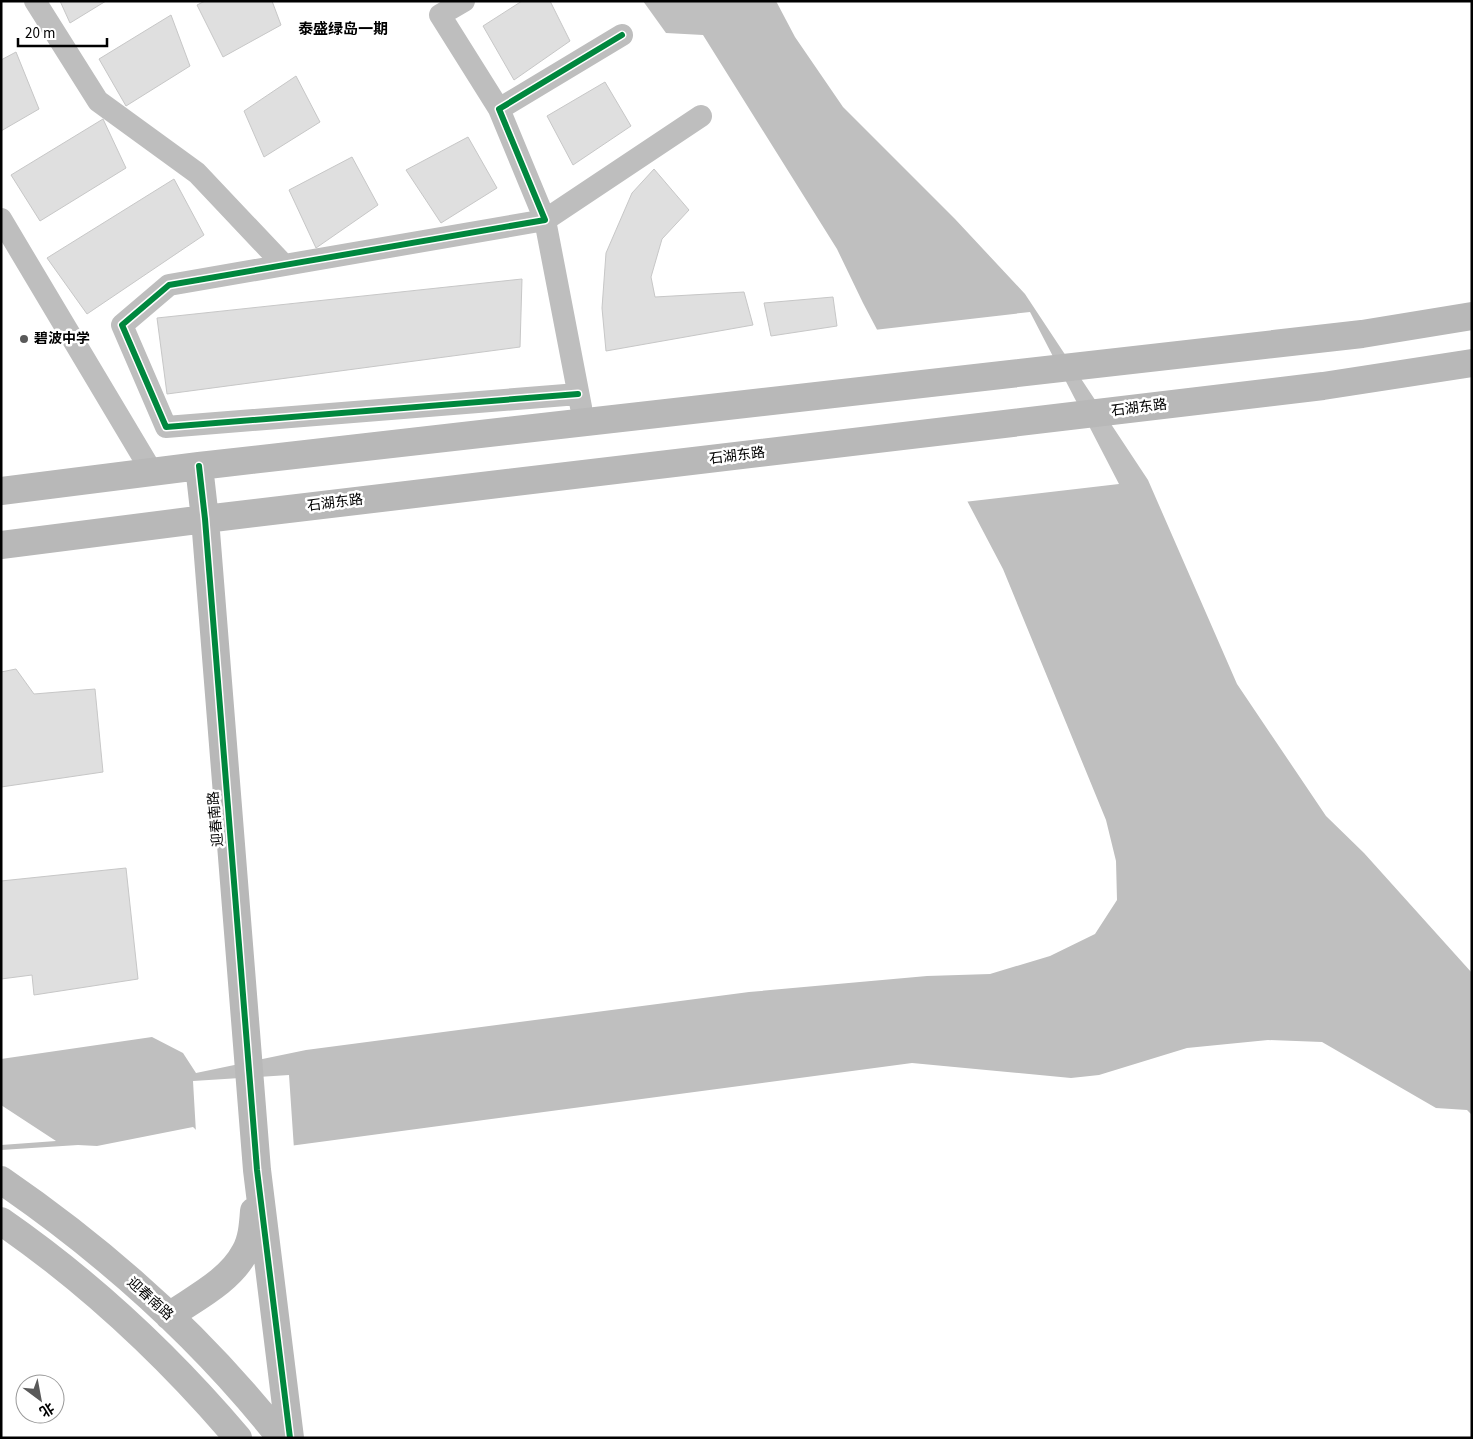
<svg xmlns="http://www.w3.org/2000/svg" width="1473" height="1439" font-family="'Source Sans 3','Noto Sans SC',sans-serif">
  <rect width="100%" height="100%" fill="#fff"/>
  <!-- water -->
  <path fill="#bfbfbf" d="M643,1H776L795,37L843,107L955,219L1025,294L1148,480L1237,684L1326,816L1364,853L1472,973V1115L1467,1110L1436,1108L1322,1042L1268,1040L1187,1048L1099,1075L1071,1078L912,1063L222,1155L193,1127L97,1146L78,1145L1,1150V1059L152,1037L183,1053L196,1073L306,1050L749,992L927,976L990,974L1050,956L1095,934L1117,900L1116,861L1106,820L1003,569L863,303L837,249L703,35L666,33Z"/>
  <!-- pier -->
  <path fill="#fff" d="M1030,312L1119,484L964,502L874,330Z
    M289,1075L294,1149L222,1157L196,1133L193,1081Z
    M1,1105L56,1141L1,1145Z"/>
  <!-- building -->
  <path fill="#dfdfdf" stroke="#c7c7c7" d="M60,1H106L70,23Z
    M205,1H272L281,25L223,57L197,5Z
    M522,1H550L570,41L514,80L483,26Z
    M171,15L190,66L126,106L99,59Z
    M16,52L39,109L1,131V60Z
    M296,76L320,122L264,157L244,111Z
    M605,82L631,126L573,165L547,116Z
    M103,119L126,168L40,221L11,175Z
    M468,137L497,188L441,223L406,170Z
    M352,157L378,205L316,248L289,190Z
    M654,169L689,210L662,239L651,277L655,297L744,292L753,325L606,351L602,308L606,253L632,193Z
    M174,179L204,235L87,314L47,258Z
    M522,279L520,347L167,394L157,318Z
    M833,297L837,326L771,336L764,303Z
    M16,669L34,694L95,689L103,772L1,787V672Z
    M126,868L138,979L34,995L32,975L1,979V881Z"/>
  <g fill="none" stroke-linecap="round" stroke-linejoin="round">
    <!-- street -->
    <path stroke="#bebebe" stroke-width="22" d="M35,1L98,101L197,173L284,265
      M464,1L440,15L499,109
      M1,219L152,472
      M578,394L166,427L122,325L169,285L545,220L499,109L622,35
      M581,407L545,220L701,116"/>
    <!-- secondary -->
    <path stroke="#b8b8b8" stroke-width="28" d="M199,466L205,519L257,1170L290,1438
      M1,491L199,466L1362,334L1472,316
      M1,545L205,519L1323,386L1472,363
      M1,1180C106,1252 202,1338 281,1438
      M1,1221C89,1282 169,1357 238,1438
      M169,1316C195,1298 230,1281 245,1252C252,1240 253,1225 254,1211"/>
    <!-- cycleway casing -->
    <g stroke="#fff" stroke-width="9">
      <path id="cycleway" d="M578,394L166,427L122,325L169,285L545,220L499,109L622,35
        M199,466L205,519L257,1170L290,1438"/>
    </g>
    <!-- cycleway -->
    <use href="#cycleway" stroke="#00873e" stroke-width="6"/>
  </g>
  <!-- markers -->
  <circle fill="#595959" stroke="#fff" stroke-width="2" cx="24" cy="339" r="5"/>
  <g text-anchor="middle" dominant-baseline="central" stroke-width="5" stroke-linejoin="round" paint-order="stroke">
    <!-- poi labels -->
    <g font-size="14" font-weight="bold" fill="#000" stroke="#fff" text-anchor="start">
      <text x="34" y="339">碧波中学</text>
    </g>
    <!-- street labels -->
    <g font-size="14" fill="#000" stroke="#fff">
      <text transform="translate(1139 408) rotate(-7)">石湖东路</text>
      <text transform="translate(737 456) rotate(-7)">石湖东路</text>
      <text transform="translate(335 503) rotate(-7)">石湖东路</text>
      <text transform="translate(216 819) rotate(-95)">迎春南路</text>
      <text transform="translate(150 1299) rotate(42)">迎春南路</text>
    </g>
    <!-- neighbourhood labels -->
    <g font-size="15" font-weight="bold" fill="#000" stroke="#fff">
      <text x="343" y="29">泰盛绿岛一期</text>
    </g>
  </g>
  <!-- border -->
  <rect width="1473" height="1439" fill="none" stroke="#000000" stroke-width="5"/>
  <!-- north arrow -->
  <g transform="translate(40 1399) rotate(148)"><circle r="24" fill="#ffffff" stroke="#999999"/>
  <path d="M0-4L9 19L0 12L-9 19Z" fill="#595959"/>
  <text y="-8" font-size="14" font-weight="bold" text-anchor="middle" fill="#000000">北</text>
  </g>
  <!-- scale -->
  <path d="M18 38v8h89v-8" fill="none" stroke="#000000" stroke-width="2.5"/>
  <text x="25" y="38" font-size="15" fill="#000000" stroke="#ffffff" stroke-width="4" paint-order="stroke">20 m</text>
</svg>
